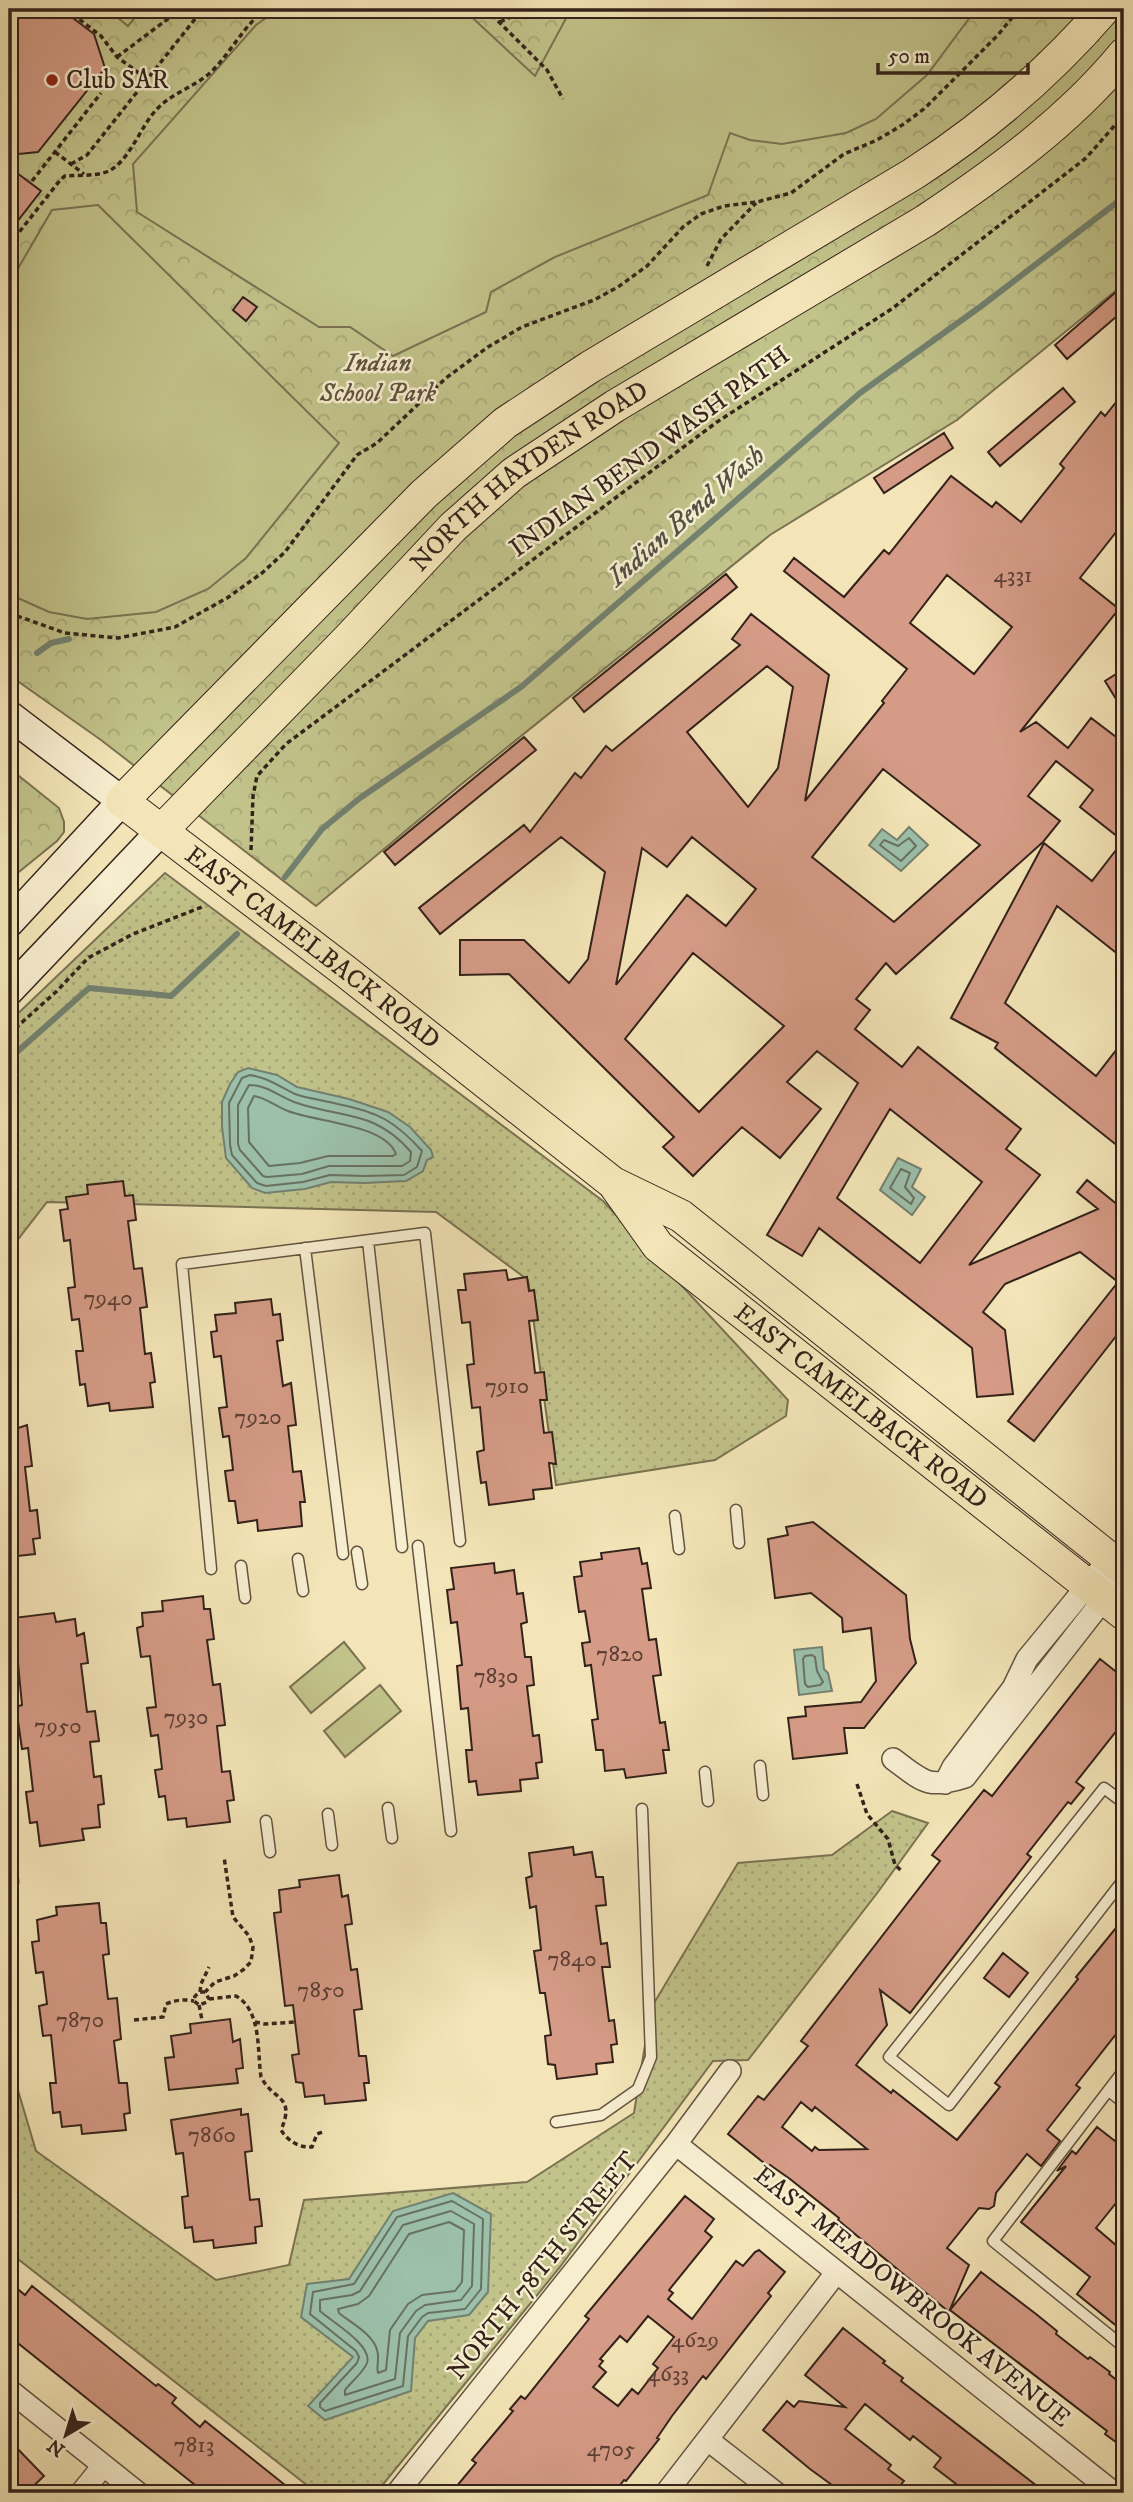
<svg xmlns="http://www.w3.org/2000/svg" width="1133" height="2502" font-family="'IM FELL DW Pica',serif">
  <defs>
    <pattern id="grass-dots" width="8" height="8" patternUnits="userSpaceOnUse" patternTransform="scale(1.75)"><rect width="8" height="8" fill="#c1c38a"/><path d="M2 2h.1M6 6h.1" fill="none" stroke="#a6a776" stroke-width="1.8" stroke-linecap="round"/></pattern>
    <pattern id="park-crowns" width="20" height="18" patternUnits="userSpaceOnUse" patternTransform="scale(1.75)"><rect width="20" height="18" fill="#c1c38a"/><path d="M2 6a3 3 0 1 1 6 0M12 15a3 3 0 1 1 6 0" fill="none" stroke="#a6a776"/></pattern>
  </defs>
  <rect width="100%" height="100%" fill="#f3e5b7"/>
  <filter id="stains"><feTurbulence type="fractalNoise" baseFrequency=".00286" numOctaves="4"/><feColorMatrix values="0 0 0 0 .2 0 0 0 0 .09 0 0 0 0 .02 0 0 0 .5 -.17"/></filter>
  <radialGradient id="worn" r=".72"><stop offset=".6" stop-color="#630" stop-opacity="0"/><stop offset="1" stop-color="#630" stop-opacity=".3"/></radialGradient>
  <!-- grass -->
  <path fill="url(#grass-dots)" stroke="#7a7252" stroke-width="2" d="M165,873L603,1201L788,1400L786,1416L715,1460L556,1485L528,1280L436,1212L47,1202L9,1251V1022Z
    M892,1811L928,1823L878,1892L748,2060L713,2061L560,2267L376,2493H317L9,2252V2060L36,2151L216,2280L289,2265L304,2200L527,2182L634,2113L651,2008L738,1863L832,1855Z"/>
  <!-- park -->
  <path fill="url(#park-crowns)" stroke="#7a7252" stroke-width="2" d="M9,9H1124V284L957,420L770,535L458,787L316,906L101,740L9,675Z
    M9,768L59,808L64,822V832L57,841L9,880Z"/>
  <!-- garden -->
  <path fill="#c1c38a" stroke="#7a7252" stroke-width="2" d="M107,9H142L128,26Z
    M279,9H463L535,76L571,9H976L927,75L876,119L846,133L782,144L750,140L730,133L708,195L555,257L491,292L486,312L393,356L350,327H319L137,212L133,164L256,25Z
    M98,205L339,443L246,558L208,589L156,612L87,619L49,612L9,594V284L52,210Z
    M344,1642L365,1668L311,1713L290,1687Z
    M380,1685L401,1711L345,1757L324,1731Z"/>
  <!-- water -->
  <path fill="#9cc0aa" stroke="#728170" stroke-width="2" d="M909,827L928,845L901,871L869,845L882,829L897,840Z
    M248,1068L277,1075L297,1087L349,1099L388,1112L410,1127L431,1150L433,1157L427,1160L423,1171L406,1181L364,1183L331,1182L305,1189L265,1193L252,1188L226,1158L222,1127V1102L230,1084L238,1072Z
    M898,1158L921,1169L912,1187L925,1197L912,1215L880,1190Z
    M822,1647L824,1669L828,1673L832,1691L799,1695L794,1650Z
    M453,2193L491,2214L488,2292L469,2315L428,2321L415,2338L411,2391L325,2420L308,2406L353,2357L301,2317L307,2284L349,2279L393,2211Z"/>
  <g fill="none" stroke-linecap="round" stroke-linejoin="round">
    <!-- shore -->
    <path stroke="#687162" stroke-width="2" d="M909,838L916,846L901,861L880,845L884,840L898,846Z
      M250,1075C271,1079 278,1086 295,1094C309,1099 324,1100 338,1104C378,1112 395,1121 422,1151L417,1167L404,1175L364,1176L330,1175L303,1182L266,1186L257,1183L232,1155L230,1145L229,1103L242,1078Z
      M249,1085C267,1085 278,1096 294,1102C342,1119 374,1109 411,1152L410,1161L402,1166H329L302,1174L267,1177L263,1176L240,1150L238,1144V1105Z
      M254,1096C267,1098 276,1107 288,1111C315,1122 385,1124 396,1154L393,1156H328L300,1163L269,1166L249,1142L248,1108Z
      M901,1169L910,1173L905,1187L914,1198L911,1204L890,1188Z
      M812,1655L815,1657L817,1671L823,1682L820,1685L808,1687L805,1684L803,1659L805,1656Z
      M452,2201L483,2219L481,2289L465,2309L428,2313L422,2317L408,2336L403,2386L325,2411L320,2407V2403L357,2363L359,2357L356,2351L310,2314L313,2292L354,2284L397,2217Z
      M451,2211L474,2224L472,2286L461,2300L425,2305L416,2311L400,2333L395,2379L345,2395V2390C351,2382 363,2373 367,2363C373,2345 332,2322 320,2311V2300L352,2295L360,2291L403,2225Z
      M449,2222L464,2230L462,2282L455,2291L422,2295L408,2304L390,2330L386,2370L378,2373C376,2366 380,2358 377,2350C373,2334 351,2323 339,2313L338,2309L358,2304L369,2296L409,2234Z"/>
    <!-- stream -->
    <path stroke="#728170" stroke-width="6" d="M37,653L51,643L69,639
      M285,877L322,829L360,798L521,687L860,393L980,307L1124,197
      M9,1059L89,988L171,996L237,934"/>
  </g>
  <!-- building -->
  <path fill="#d59b86" stroke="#33221a" stroke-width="2" fill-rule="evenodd" d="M9,9H61L94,34L105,68L38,152L9,155Z
    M9,167L41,191L9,232Z
    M1124,285V310L1067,359L1055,345Z
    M243,297L257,307L246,321L233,310Z
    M1063,388L1075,402L1000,466L988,452Z
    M1124,392V522L1080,578L1119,609L1020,732L1036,722L1068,748L1091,718L1124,743V959L1057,906L1005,1003L1096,1076L1124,1040V1151L995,1048L998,1043L951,1018L1044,843L1092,881L1123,841L1080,807L1093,790L1056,761L1028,796L1060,821L1043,842L896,974L886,963L856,999L870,1010L855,1029L902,1067L918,1047L1021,1129L1006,1149L1040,1175L969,1265L1098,1209L1077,1192L1087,1180L1124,1210V1326L1034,1441L1008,1421L1118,1282L1080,1252L1005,1284L983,1312L1005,1330L1013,1394L977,1397L972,1348L819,1228L802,1256L767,1235L858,1083L817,1051L787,1082L821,1109L780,1158L742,1127L693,1176L663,1147L674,1137L509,974L460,975V940H524L569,983L588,959L605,872L561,837L440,934L419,908L524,825L530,832L575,773L581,778L606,746L612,751L740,645L732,639L751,614L829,675L805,801L884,703L882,701L907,669L784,571L794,558L844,597L884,550L889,554L951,476L992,507L996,502L1021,522L1064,468L1060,464L1101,412L1105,416ZM947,575L1012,627L974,674L910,623ZM767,666L793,687L778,768L748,807L687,732ZM883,769L980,845L894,922L812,857ZM692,837L756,889L726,926L687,895L616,985L642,848L667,867ZM693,953L784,1026L699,1112L625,1039ZM890,1109L982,1182L920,1263L837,1198Z
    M944,433L953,448L884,493L874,478Z
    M726,574L737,587L584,712L573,698Z
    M1124,669V712L1105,681Z
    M524,737L536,750L395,865L384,852Z
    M123,1181L125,1196L133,1195L136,1220L128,1221L134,1269L142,1268L147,1307L140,1308L145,1354L151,1353L155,1382L150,1383L153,1407L110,1411L109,1403L88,1406L85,1384L80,1385L76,1351H83L79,1319L72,1320L68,1288L75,1287L70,1240L64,1241L60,1210L68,1209L66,1197L88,1194L87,1185Z
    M506,1270L508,1280L527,1277L529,1291L534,1290L538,1320L529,1321L535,1373L544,1372L547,1400H540L544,1433L552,1432L556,1464L549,1463L552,1488L533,1490L534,1499L489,1505L486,1482L481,1483L477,1452L484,1450L480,1407L472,1408L467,1365L474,1364L470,1322L462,1323L458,1290H466L464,1274Z
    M271,1299L273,1315L280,1314L283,1340L277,1341L283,1386L291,1383L296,1425L288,1426L293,1472L301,1471L305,1502H300L302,1526L258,1531L257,1520L238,1523L235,1501H229L225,1471L233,1470L229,1436L223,1437L219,1408L227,1407L221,1356L214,1357L211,1332L217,1331L215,1315L236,1313L235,1303Z
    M27,1425L32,1466L25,1467L30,1511L37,1510L40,1538L33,1539L35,1554L9,1557V1431Z
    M813,1522L906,1595L910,1639L916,1663L864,1728H844L847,1753L793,1759L788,1718L806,1716L805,1707L861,1702L876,1681L871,1628L843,1632L842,1618L811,1593L775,1598L768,1539L788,1535L786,1527Z
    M639,1548L642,1564L647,1563L651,1588L642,1589L649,1640L656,1639L661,1675L653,1676L660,1723L665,1722L669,1750H663L666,1773L626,1778L624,1769L605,1771L603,1750H596L592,1720L598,1719L591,1665L585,1666L582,1643L590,1642L585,1611L579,1612L574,1577L582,1576L580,1562L602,1559L601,1553Z
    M494,1563L495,1573L514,1570L517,1594L523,1593L527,1622L521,1624L525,1657H531L534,1685L527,1686L533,1736L539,1735L542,1762L536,1763L538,1778L520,1780L521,1791L478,1795L476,1781L469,1782L466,1750H472L468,1708L461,1709L457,1666L462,1665L457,1622L451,1623L447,1590L454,1589L451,1568Z
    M203,1596L204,1609H210L214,1639L207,1640L213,1685L220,1684L225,1725L217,1726L222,1772L230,1771L234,1800L227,1801L230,1822L187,1827L186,1818L168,1820L165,1796L159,1797L155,1770L162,1769L158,1735L151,1736L147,1708L156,1707L150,1656L141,1657L137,1628L143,1626L142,1613L163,1611L162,1601Z
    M54,1613L56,1622L75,1619L77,1636L84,1633L88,1663L81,1664L87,1712L95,1711L99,1741L90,1742L94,1777L101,1776L104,1804L98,1805L100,1827L82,1829L84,1840L40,1846L37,1822L30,1823L26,1792L33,1791L28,1748L22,1749L16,1707L22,1705L18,1663L13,1664L10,1634L15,1632L13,1618Z
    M1100,1659L1124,1678V1734L1118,1729L1076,1782L1084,1788L1071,1804L1068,1802L1027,1854L1031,1857L910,2013L880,1990L887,2025L856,2065L891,2093L893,2090L957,2140L1000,2087L995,2083L1078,1979L1076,1977L1124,1918V2024L1076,2085L1080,2088L1047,2130L1060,2141L1041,2166L1027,2154L996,2193L994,2206L989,2209L979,2208L947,2248L969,2265L949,2312L838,2220L839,2218L790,2179L770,2165L769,2167L728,2134L758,2096L764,2100L808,2046L801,2041L940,1861L932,1855L984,1790L992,1796ZM801,2102L812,2111L815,2107L867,2149L819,2150L815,2147L812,2151L782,2127Z
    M573,1847L574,1855L592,1852L596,1877H603L606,1905L596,1906L601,1944L607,1943L610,1967H602L609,2021L614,2020L617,2044L611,2045L613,2062L596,2064L597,2074L557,2079L555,2065L548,2064L545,2036L551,2035L545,1993H540L534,1951L541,1950L536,1906L530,1908L526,1878L532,1876L529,1853Z
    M339,1875L342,1897L348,1895L352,1924L345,1925L351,1970L357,1969L362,2009L354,2010L359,2056H366L369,2083H364L366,2100L325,2104L324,2095L305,2097L303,2083L296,2082L292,2055L299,2054L293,2005L285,2006L274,1913L281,1912L279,1890L300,1887L299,1880Z
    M99,1903L101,1923H106L109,1954L103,1955L108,1999L117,1998L121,2039L114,2041L119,2083H127L130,2113L124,2114L126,2130L82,2134L81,2125L62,2127L60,2112L53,2113L50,2083H56L51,2035L43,2036L39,2006L47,2004L43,1972L36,1973L32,1942L39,1941L37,1920L57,1915L56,1907Z
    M1003,1953L1028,1973L1009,1997L984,1978Z
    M230,2019L233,2042L240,2039L243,2068L236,2069L238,2083L169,2090L165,2058L174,2057L171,2036L191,2033L190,2024Z
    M241,2109V2115L248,2114L252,2151L245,2152L250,2200L259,2199L262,2226L255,2227L256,2243L214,2248L213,2240L194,2242L192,2227L185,2228L182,2197L188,2196L183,2153L176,2154L171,2120Z
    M1097,2127L1124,2148V2193L1096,2228L1124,2252V2332L1077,2294L1090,2277L1021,2222L1066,2166L1057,2171L1072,2151L1076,2154Z
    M685,2196L714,2219L705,2231L712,2237L669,2290L673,2293L668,2299L692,2319L736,2261L743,2266L755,2252L759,2250L785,2272L768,2293L771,2296L706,2379L703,2376L672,2416L657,2438L659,2439L626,2481L624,2480L614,2493H451L476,2463L472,2460L513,2411L510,2409L521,2396L525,2399L589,2319L585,2316ZM648,2316L674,2337L653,2364L658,2368L638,2394L632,2389L618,2406L593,2387L606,2372L599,2366L603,2361L600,2359L620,2336L627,2342Z
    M981,2272L1036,2314L1057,2331L1056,2334L1088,2359L1090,2357L1110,2372L1109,2374L1124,2386V2448L1105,2434L1107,2431L950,2310Z
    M9,2282L25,2295L32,2286L156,2386L158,2384L176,2398L172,2403L200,2427L205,2421L295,2493H205L9,2336Z
    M843,2328L885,2361L883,2363L903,2378L901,2381L1046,2493H968L934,2467L941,2458L913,2436L910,2440L865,2404L845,2429L891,2465L888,2469L904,2481L894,2493H843L810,2469L763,2430L787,2401L794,2407L799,2401L845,2407L805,2375Z
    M9,2440L44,2476L26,2493H9Z"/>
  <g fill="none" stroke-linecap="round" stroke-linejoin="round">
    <!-- service casing -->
    <g stroke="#635341" stroke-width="13">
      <path id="service" d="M368,1241L402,1547
        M305,1248L343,1554
        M736,1510L739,1543
        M675,1516L679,1549
        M418,1546L451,1831
        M357,1552L362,1584
        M298,1559L303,1591
        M241,1566L245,1598
        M211,1569L182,1264L425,1233L460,1541
        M760,1766L763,1795
        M705,1772L708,1801
        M1124,1803L1104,1788L889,2057L949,2105L1124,1879
        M388,1808L392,1838
        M328,1814L332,1845
        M266,1821L270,1852
        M10,1851L13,1882
        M1124,2070L993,2241L1124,2347
        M1109,2091L1124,2103
        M556,2122L601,2115L638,2089L651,2057L642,1809"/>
    </g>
    <!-- minor casing -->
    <g stroke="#635341" stroke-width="24">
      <path id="minor" d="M893,1759C924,1782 927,1789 965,1777L1124,1573
        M945,1783L953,1767L1013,1688L1027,1659L1110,1558L1120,1554
        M676,2144L1114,2493
        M9,2390L138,2493
        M708,2440L776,2493
        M81,2493L103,2466
        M397,2493L676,2144L730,2071
        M666,2493L836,2273"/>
    </g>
    <!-- secondary casing -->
    <g stroke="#33221a" stroke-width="31">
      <path id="secondary" d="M9,715L122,801L9,923
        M9,991L161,831"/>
    </g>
    <!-- primary casing -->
    <g stroke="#33221a" stroke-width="34">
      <g id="primary">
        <path id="s1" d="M1104,9C1049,73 984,128 913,174L590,367L505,423L424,494L122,801L345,971L613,1183L681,1216L1124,1570"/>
        <path id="s2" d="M161,831L350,637L453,527L514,473L615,406L925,221C997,173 1069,121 1124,54"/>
        <path id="s3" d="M616,1187L658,1246L1124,1614"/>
      </g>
    </g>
    <!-- path -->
    <path stroke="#33221a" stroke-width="3.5" stroke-dasharray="5 3.5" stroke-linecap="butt" d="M66,9L101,36L117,57L147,79
      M486,9L547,70L563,99
      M500,22L529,9
      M117,57L181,9
      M55,152L84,174
      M71,164L87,155L203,9
      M32,181L101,93
      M9,245L61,179L65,176C77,175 91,176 103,173C128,167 140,126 157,109C172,93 194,87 210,73C231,53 243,26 266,9
      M707,266L721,239L756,203
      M9,613L65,633L118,638L175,627L227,598L262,573L285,552L357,455L377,443L446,378L488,347L522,327L594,300L618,287L647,266L683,227L701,214L724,206L757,202L791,193L844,154L877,140L904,124L925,108L998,35L1019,9
      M251,850L253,796L257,776L286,744L717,422L893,308L1086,158L1124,115
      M9,1034L57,991L88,958L133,934L202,907
      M857,1784L867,1814L888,1839L895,1865L903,1872
      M200,1992L201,1984L209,1967
      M205,1992H200L195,1996L194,2001L199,2005L207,2002L209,1999L205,1992L215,1982L234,1976L243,1970L251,1962L253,1947L249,1936L233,1917L224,1857
      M209,1999L236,1996C262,2011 257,2051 261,2077C273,2101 296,2095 281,2130C288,2141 299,2148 312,2147L317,2134L325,2131
      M199,2005L202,2020
      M134,2020L163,2017L166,2004C175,2000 185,1999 194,2001
      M255,2022L265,2024L295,2022"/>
    <!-- service -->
    <use href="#service" stroke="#f7eed0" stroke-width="10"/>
    <!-- minor -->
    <use href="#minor" stroke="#f7eed0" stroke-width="21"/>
    <!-- secondary -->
    <use href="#secondary" stroke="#f7eed0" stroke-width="28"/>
    <!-- primary -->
    <use href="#primary" stroke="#f3e5b7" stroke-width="32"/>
  </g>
  <!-- markers -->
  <circle fill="#8f2418" stroke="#f7eed0" stroke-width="2.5" cx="52" cy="80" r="7"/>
  <g text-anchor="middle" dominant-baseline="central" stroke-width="5" stroke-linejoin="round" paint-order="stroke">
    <!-- number labels -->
    <g font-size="23" fill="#5c4035">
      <text x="1013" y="575">4331</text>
      <text x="108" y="1298">7940</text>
      <text x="507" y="1386">7910</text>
      <text x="258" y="1417">7920</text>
      <text x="620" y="1654">7820</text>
      <text x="496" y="1676">7830</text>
      <text x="186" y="1717">7930</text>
      <text x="58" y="1726">7950</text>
      <text x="572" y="1959">7840</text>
      <text x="321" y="1990">7850</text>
      <text x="80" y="2020">7870</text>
      <text x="212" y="2135">7860</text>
      <text x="695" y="2340">4629</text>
      <text x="668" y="2374">4633</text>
      <text x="194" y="2445">7813</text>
      <text x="611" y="2449">4705</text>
    </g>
    <!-- poi labels -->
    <g font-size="26" fill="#33221a" stroke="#f7eed0" text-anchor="start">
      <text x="66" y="80">Club SAR</text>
    </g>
    <!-- park labels -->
    <g font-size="26" font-style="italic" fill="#5e523c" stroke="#f7eed0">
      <text x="378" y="363">Indian<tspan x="378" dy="30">School Park</tspan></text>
    </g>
    <!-- street labels -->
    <g font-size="26" fill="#33221a" stroke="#f7eed0">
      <text transform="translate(650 452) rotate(-36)">INDIAN BEND WASH PATH</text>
      <text stroke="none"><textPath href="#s2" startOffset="513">NORTH HAYDEN ROAD</textPath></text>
      <text stroke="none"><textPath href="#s1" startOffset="1510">EAST CAMELBACK ROAD</textPath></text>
      <text stroke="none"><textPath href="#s3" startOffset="331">EAST CAMELBACK ROAD</textPath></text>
      <text transform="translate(543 2266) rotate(-51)">NORTH 78TH STREET</text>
      <text transform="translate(912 2297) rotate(39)">EAST MEADOWBROOK AVENUE</text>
    </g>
    <!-- water labels -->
    <g font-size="28" font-style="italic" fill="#525145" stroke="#f7eed0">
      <text transform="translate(686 516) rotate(-41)">Indian Bend Wash</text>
    </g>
  </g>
  <!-- margin -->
  <rect width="1133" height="2502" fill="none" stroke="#f3e5b7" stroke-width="35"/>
  <rect x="10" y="10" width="1112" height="2481" fill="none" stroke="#33221a" stroke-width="3.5"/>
  <rect x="18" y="18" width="1098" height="2467" fill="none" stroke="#33221a" stroke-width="2"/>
  <!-- north arrow -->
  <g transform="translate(66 2435) rotate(218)" stroke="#f7eed0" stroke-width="5" paint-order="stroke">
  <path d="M0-5L12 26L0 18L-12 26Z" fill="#33221a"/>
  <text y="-10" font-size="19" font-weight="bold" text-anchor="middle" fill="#33221a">N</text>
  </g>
  <!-- scale -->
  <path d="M878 63v10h150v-10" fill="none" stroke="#33221a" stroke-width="3.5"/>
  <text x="888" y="63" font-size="21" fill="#33221a" stroke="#f7eed0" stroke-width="5" paint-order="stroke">50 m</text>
  <rect width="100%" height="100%" filter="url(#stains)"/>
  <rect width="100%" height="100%" fill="url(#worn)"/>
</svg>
